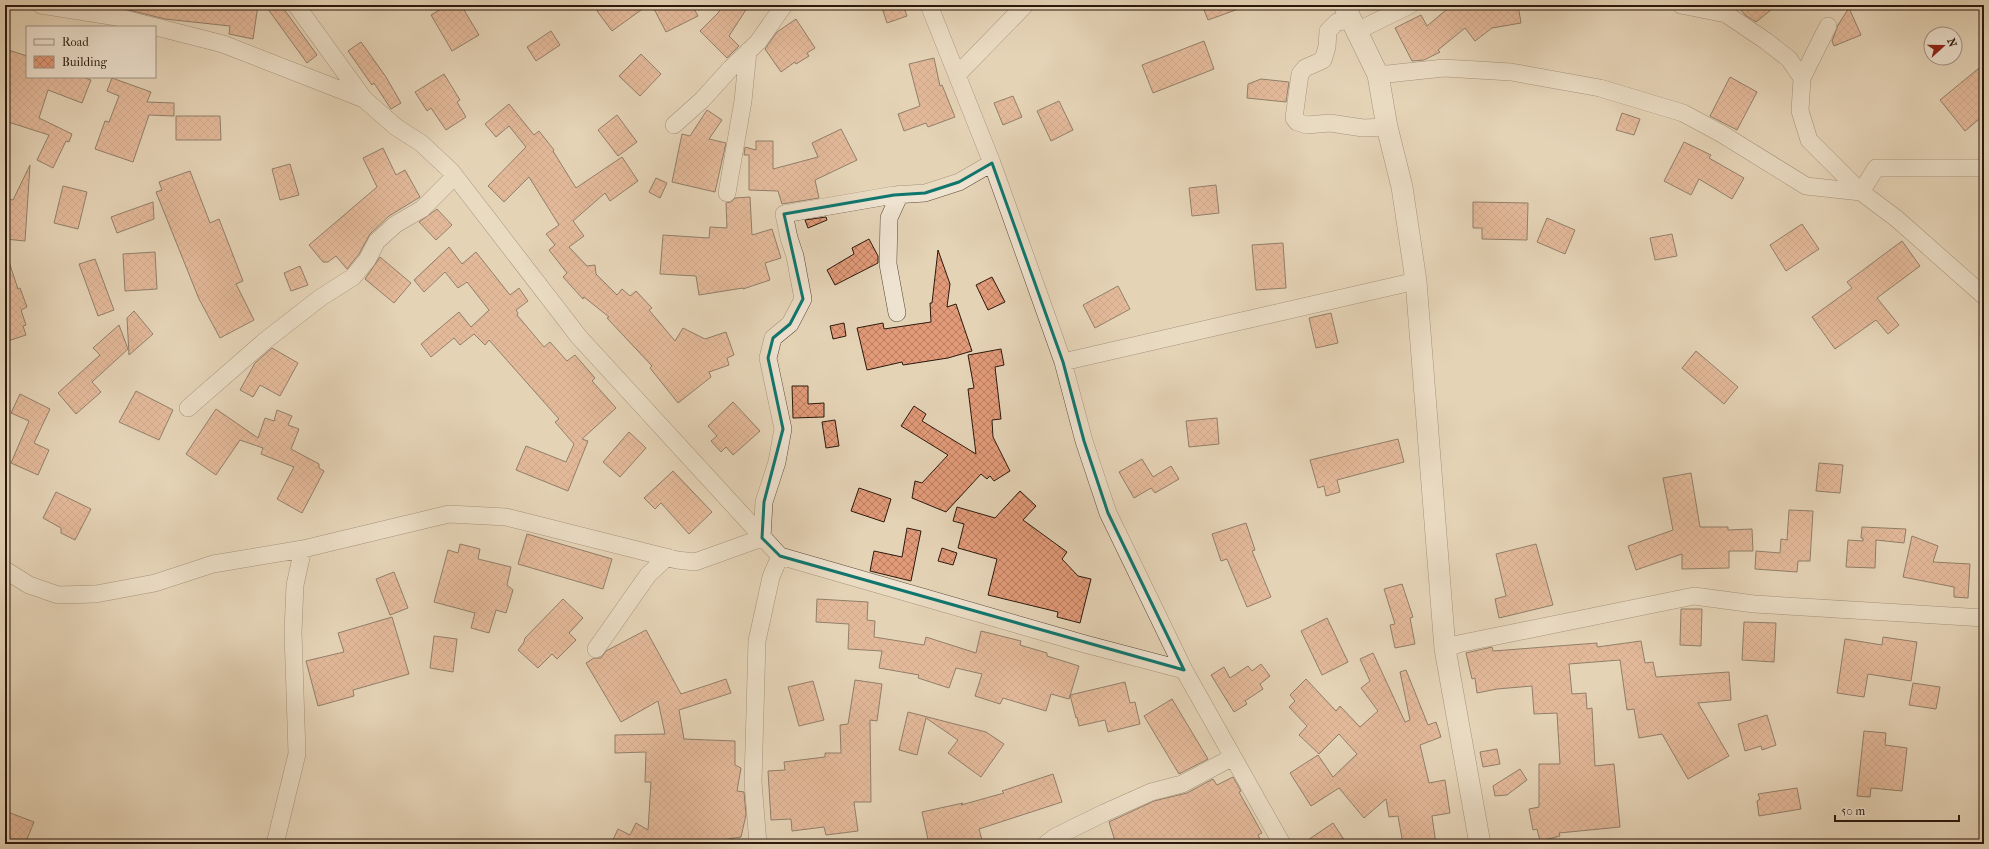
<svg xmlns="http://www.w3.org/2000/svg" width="1989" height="849" font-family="'IM FELL French Canon',serif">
  <defs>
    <pattern id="building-cross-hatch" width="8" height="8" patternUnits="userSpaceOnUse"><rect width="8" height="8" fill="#e29a78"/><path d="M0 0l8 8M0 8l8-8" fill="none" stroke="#b77d61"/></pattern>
  </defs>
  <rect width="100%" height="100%" fill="#e5d3b6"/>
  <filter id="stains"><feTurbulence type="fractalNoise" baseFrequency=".005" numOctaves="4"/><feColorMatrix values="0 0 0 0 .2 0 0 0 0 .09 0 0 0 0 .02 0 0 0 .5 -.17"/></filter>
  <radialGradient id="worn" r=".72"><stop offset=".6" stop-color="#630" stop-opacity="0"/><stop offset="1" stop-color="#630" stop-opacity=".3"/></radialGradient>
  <!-- building -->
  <path fill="url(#building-cross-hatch)" stroke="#2b190d" d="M121,5H258L253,39L229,34L230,26L165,19L121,8Z
    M265,5H281L317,55L307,63Z
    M448,5H461L479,35L452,51L431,15Z
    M606,5H648L612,31L597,11Z
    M652,5H692L698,16L666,32Z
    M723,5H749L729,36L739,46L727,58L700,31L718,13Z
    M881,5H903L907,16L887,23Z
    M1202,5H1244V7L1208,20Z
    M1452,5H1518L1521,23L1492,28L1475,41L1465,28L1438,50L1440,52L1424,60L1412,61L1395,28L1421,15L1427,26Z
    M1737,5H1777L1756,22L1745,15Z
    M1849,8L1861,35L1834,46L1832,41L1838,25Z
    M796,19L815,48L807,53L809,56L796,64L795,62L781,72L765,49L777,32Z
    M551,31L560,45L536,61L527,47Z
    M1204,41L1214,69L1153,93L1142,65Z
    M361,42L386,77L401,103L391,109L374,83L372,85L348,51Z
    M5,49L27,56V77H83L91,80L82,103L48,90L39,118L72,134L69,142L66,141L53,168L37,160L49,135L5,121Z
    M641,54L661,74L640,96L619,76Z
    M934,58L940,86L942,85L955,117L928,127L926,123L904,131L898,114L920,106L909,64Z
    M1984,64V115L1965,131L1940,100Z
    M444,74L460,100L457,102L466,117L446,130L431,108L427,111L415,92Z
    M1730,77L1757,92L1737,130L1710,116Z
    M112,78L151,92L147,102L174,103V116L149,115L133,162L95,149L105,121L109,122L119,96L107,91Z
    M1261,79L1289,82L1286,102L1247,98L1248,84Z
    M1013,96L1022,117L1003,125L994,103Z
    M1059,101L1073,130L1051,141L1037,111Z
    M509,104L534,135L539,131L554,150L553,151L576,188L622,157L638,181L610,201L605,193L573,221L584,236L569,247L587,266L595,265L596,274L617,295L622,289L630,296L636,291L652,308L649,310L675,341L683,328L705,339L726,332L734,355L727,358L729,365L709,372L711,377L678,403L650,368L652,366L607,318L609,317L584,297L583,299L563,277L567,273L549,250L555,245L546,234L559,225L529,177L504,202L488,186L526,147L509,126L496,137L485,124Z
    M707,110L722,120L709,139L726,143L715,192L672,182L682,134L690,136Z
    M1622,113L1640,119L1634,135L1616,130Z
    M617,115L637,142L618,156L598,130Z
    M176,116H220L221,140H176Z
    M841,129L857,160L815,180L819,198L782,204L778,191L749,190V155H744L745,147L756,150V141H773V169L818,157L812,143Z
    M1684,142L1711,155L1709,158L1744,178L1732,199L1699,179L1691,195L1664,181Z
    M383,148L396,175L405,170L420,197L389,216L370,234L359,254L347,269L336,256L328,262H323L309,245L377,187L363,158Z
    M290,164L299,195L280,200L272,169Z
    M30,165L25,241L5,239V199L13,200Z
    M190,171L210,223L219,219L243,281L236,284L254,320L220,338L199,299L156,192L162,190L159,182Z
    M656,178L667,183L660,198L649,192Z
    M1216,185L1219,213L1192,216L1189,188Z
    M63,186L87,192L78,229L54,223Z
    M750,197L752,235L772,229L781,258L765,263L770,280L743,289V288L699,295L696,276L660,274L663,235L709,238L710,227L727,228L726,203L731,202L735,198Z
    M153,202L154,219L117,233L111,217Z
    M1473,202L1528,203L1527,240L1482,239V228H1473Z
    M437,209L452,225L436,240L419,222Z
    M826,217L827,220L808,228L805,220Z
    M1547,218L1575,230L1565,254L1537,242Z
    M1802,224L1819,249L1786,271L1770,245Z
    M1672,234L1677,256L1655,260L1650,238Z
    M869,239L878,256V263L835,285L827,270L854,254L852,248Z
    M1902,241L1920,266L1877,298L1899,325L1888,334L1876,320L1835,349L1812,317L1852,288L1847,282Z
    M1283,243L1286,288L1256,290L1252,245Z
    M449,247L462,264L476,252L510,295L519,288L528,301L516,310L518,313L517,315L544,347L550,342L567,361L575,355L595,378L592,381L616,408L582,439L588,441L568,491L516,470L526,446L566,462L574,444L555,422L559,419L489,340L485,345L474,334L460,345L454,338L431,357L421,344L459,312L471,327L489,310L467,282L458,288L445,272L424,292L414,280Z
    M938,250L950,284L947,307L956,304L972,351L948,358L903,365L902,362L867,370L857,328L883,323L884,329L931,322L930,303H932Z
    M155,252L157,289L125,291L123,254Z
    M7,256L18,289L20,288L27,307L21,310L26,325L23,326L26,335L5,342V257Z
    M380,257L411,283L394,303L365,279Z
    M95,259L114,310L98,316L79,264Z
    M300,266L308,285L291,291L284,273Z
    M992,277L1005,302L988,310L976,285Z
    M1118,286L1130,309L1095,328L1083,305Z
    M134,311L153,334L129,355L127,318Z
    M1331,313L1338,343L1316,348L1309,318Z
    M844,323L846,336L833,339L830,326Z
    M119,325L128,349L92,382L101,392L76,414L58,393L100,355L93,348Z
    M272,348L298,363L280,396L260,385L253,397L240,390L255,363Z
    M1001,349L1004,365L995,367L1001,419L992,420L993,437L1010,471L994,481L990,476L987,479L981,474L946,512L912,498L915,481L922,483L948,455L901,426L914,406L926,414L922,421L976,454L968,389L974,388L968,355Z
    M1696,351L1738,387L1724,404L1682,368Z
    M792,386H808V404L824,403V417L793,418Z
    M136,391L173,410L159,440L119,422Z
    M20,394L50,409L34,443L49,450L38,475L11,463L29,421L11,413Z
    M733,402L760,431L733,455L726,447L721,452L711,441L717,436L708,426Z
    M216,409L258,438L265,418L274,421L277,410L292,416L288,425L299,429L291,449L319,464V468L324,471L302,513L277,499L294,467L261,454L263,448L240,440L216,475L186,454Z
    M1217,418L1219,444L1189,447L1186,421Z
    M835,420L839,446L826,448L822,422Z
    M629,432L646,448L620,477L603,462Z
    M1398,439L1404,462L1337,480L1340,492L1326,496L1324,486L1318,488L1310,460Z
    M1142,459L1153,477L1171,466L1179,479L1155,493L1151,488L1134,498L1119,472Z
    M1819,463L1843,465L1840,493L1816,491Z
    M673,471L712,512L689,534L661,503L655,509L644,498Z
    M1691,473L1700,527H1728V530L1752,529L1753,551H1729V568L1682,569V554L1636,570L1628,546L1673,530L1663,478Z
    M859,488L891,499L884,522L851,511Z
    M1020,491L1036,506L1023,520L1067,552L1062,559L1078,576L1091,579L1080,623L1057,617L1058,612L988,595L997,559L958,548L964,524L953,521L957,507L995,518Z
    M56,492L91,509L75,540L61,533V528L43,518Z
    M1789,510L1813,511L1810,561H1798L1797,572L1755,569L1756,551L1780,553L1781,539L1787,540Z
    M1246,523L1255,550L1252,551L1271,597L1247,607L1227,559L1221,561L1212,534Z
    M1862,527L1906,529L1904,543L1876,540L1875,568L1846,567L1848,540L1863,541V538H1861Z
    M907,528L921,531L911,581L870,571L874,551L902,557Z
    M527,534L612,559L603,589L518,564Z
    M1912,536L1938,546L1933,562L1970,564L1968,598L1954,597V587L1903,577Z
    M460,544L480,549L478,559L511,567L507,585L513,590L506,613L496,610L489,633L471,628L475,613L434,602L448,550L458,553Z
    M1536,544L1553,605L1499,618L1495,599L1506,596L1496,554Z
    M942,548L957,553L953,565L938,561Z
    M394,572L408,608L390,615L376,579Z
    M1402,584L1413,617L1410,618L1415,644L1395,648L1390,625L1395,624L1384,589Z
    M563,599L583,618L569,633L576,640L557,659L552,654L538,668L518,650L524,642L525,638Z
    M817,599L868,602L867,620L875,621L874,637L924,645L926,637L976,653L981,631L1021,641L1020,645L1047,653V656L1079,666L1069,699L1051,694L1046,711L1003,698L1000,704L975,696L982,674L956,668L949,688L918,678L919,675L879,668L882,651L848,649L849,624L816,622Z
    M1681,609H1702L1701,646L1680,645Z
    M392,617L409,674L353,690L354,696L318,706L306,661L344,652L338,633Z
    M1327,618L1348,662L1322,675L1301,631Z
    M1744,622L1776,623L1774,662L1742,660Z
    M646,630L681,694L726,679L731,693L679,710L684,739L735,741V765L741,768L737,791L744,792L746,815L741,837L709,842V844H611L618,829L630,835L636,823L648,830L651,782H645L646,752L615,753V735L665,734L658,701L621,722L586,663L594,658H601L606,651Z
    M434,636L457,639L453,672L430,668Z
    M1883,637L1917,642L1911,681L1868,674L1864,697L1837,693L1845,639L1882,645Z
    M1641,641L1645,663L1653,662L1656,677L1729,672L1731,700L1698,703L1729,756L1688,779L1662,734L1639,738L1634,709L1627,710L1620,660L1569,664L1572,694L1586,693L1587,709L1592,708L1595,766L1614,764L1620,827L1559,833L1560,836L1540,841L1537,829L1533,830L1529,809L1539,807V764H1560L1557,713L1534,714L1532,686L1497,689L1477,693L1475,678L1472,679L1466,653L1492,647L1493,651L1597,643V647Z
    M1373,653L1405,722L1410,720L1400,672L1406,670L1428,725L1436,722L1441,737L1420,745L1429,783L1445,780L1450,813L1432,816L1436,844H1403L1398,816L1389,817L1386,799L1364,818L1339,788L1311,806L1290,773L1318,755L1333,777L1357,754L1339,734L1319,754L1299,735L1307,726L1289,707L1295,701L1290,695L1306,679L1336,711L1340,706L1360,727L1378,711L1361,688L1370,681L1360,659Z
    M1261,664L1270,676L1260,684L1263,689L1245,701L1247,704L1234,712L1211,675L1224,667L1230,678L1248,666L1252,671Z
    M855,680L882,684L877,721L870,720L871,802H854L858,831L826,835L824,827L792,831L791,819L771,820L768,771L785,770L784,762L825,757V753H841L840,725L848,724Z
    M813,681L824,720L799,726L788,687Z
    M1125,682L1130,703L1135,702L1140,724L1108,732L1105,720L1079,726L1077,717L1076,718L1070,695Z
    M1913,683L1940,687L1936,709L1909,705Z
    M1172,699L1208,759L1179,774L1144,716Z
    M908,712L986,732L1004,744L981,777L948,753L958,740L926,718L917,755L899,750Z
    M1767,715L1776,745L1762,750L1761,746L1745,751L1738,724Z
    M1864,731L1886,733L1885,745L1907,748L1902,791L1871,788L1870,797L1857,796Z
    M1497,749L1500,764L1483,767L1480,752Z
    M1520,769L1527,780L1507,795L1495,796L1493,786Z
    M1053,774L1062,802L979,829L983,844H929L922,812L963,803L961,805L1004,793L1002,791Z
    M1233,777L1241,791L1239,792L1262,833L1258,835L1262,844H1116L1109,822L1154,801L1187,793L1213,779L1217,785Z
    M1797,788L1801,809L1759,816L1757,801L1760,799L1758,794Z
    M5,811L34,822L25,844H5Z
    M1333,823L1347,844H1302Z"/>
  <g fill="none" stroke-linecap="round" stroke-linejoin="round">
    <!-- minor casing -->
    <g stroke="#5a4837" stroke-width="18">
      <path id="minor" d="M41,5L117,17L223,44L364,99
        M296,5L364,99L396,127L421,143L451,171L579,337L780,556L1085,644L1184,670
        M929,5L992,163L1063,362L1084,441L1108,513L1184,670L1282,844
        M1681,5L1726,14L1766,41L1789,59L1802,78
        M1351,20L1337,22L1328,31L1327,47L1323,60L1305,68L1300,74L1294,118L1297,122L1307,125L1330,123L1363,128L1387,127
        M1828,26L1802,78L1800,111L1809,140L1861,192L1876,168H1984
        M1357,31L1410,5
        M957,75L1025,5
        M1378,75L1444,68L1511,72L1600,88L1683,113L1722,134L1806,186L1861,192L1897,219L1984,296
        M674,125L702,100L731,68L758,42L784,5
        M727,193L743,101L748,51
        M897,313L888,264L889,218L900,194
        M1063,362L1416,281
        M188,408L266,340L320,298L353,277L367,260L377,241L396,224L422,209L455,176
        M5,570L29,585L58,595L96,594L155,583L213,564L303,549L449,514L506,517L677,560L695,562L762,538L764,502L777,462L783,429L768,358L773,338L790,324L803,299L795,256L789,238L784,214L894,195L925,193L959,182L992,163
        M596,649L648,575L667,557
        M1445,649L1458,644L1694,596L1754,604L1984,618
        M275,844L297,754L293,632L295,585L303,549
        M758,844L753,782L757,641L771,577L780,556
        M1046,844L1055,837L1104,813L1151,792L1182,784L1233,757"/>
    </g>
    <!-- tertiary casing -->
    <g stroke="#5a4837" stroke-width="22">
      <path id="tertiary" d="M1344,5L1378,75L1387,127L1402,187L1416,281L1445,649L1480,844"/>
    </g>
    <!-- minor -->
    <use href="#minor" stroke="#eee2d0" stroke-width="17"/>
    <!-- tertiary -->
    <use href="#tertiary" stroke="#eee2d0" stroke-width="21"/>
  </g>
  <!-- marked area -->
  <path d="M0 0H1989V849H0ZM992,163L1063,362L1084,441L1108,513L1184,670L780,556L762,538L764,502L783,429L768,358L773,338L790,324L803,299L784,214L894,195L925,193L959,182Z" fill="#e5d3b6" fill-opacity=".55" fill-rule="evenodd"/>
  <path fill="none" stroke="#0f766e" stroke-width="3" stroke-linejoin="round" d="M992,163L1063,362L1084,441L1108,513L1184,670L780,556L762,538L764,502L783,429L768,358L773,338L790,324L803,299L784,214L894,195L925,193L959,182Z"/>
  <!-- margin -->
  <rect width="1989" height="849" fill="none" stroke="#e5d3b6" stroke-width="20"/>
  <rect x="6" y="6" width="1977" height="837" fill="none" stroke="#2b190d" stroke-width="2"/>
  <rect x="10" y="10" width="1969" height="829" fill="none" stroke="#2b190d"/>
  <!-- legend -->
  <rect x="26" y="26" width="130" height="52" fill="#eee2d0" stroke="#a09282"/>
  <rect x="34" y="39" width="20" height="6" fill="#eee2d0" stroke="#a09282"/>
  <text x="62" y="46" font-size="12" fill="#2b190d">Road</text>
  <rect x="34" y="56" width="20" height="12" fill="url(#building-cross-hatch)" stroke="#a09282"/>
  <text x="62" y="66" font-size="12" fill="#2b190d">Building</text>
  <!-- north arrow -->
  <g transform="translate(1943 46) rotate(69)"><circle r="19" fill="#eee2d0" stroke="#a09282"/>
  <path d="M0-3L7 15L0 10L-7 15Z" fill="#8f2418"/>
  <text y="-6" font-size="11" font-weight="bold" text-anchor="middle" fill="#2b190d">N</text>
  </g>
  <!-- scale -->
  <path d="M1835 815v6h124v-6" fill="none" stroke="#2b190d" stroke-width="2"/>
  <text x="1841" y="815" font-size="12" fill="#2b190d" stroke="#eee2d0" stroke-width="3" paint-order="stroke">50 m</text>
  <rect width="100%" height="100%" filter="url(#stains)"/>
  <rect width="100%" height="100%" fill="url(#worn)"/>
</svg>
